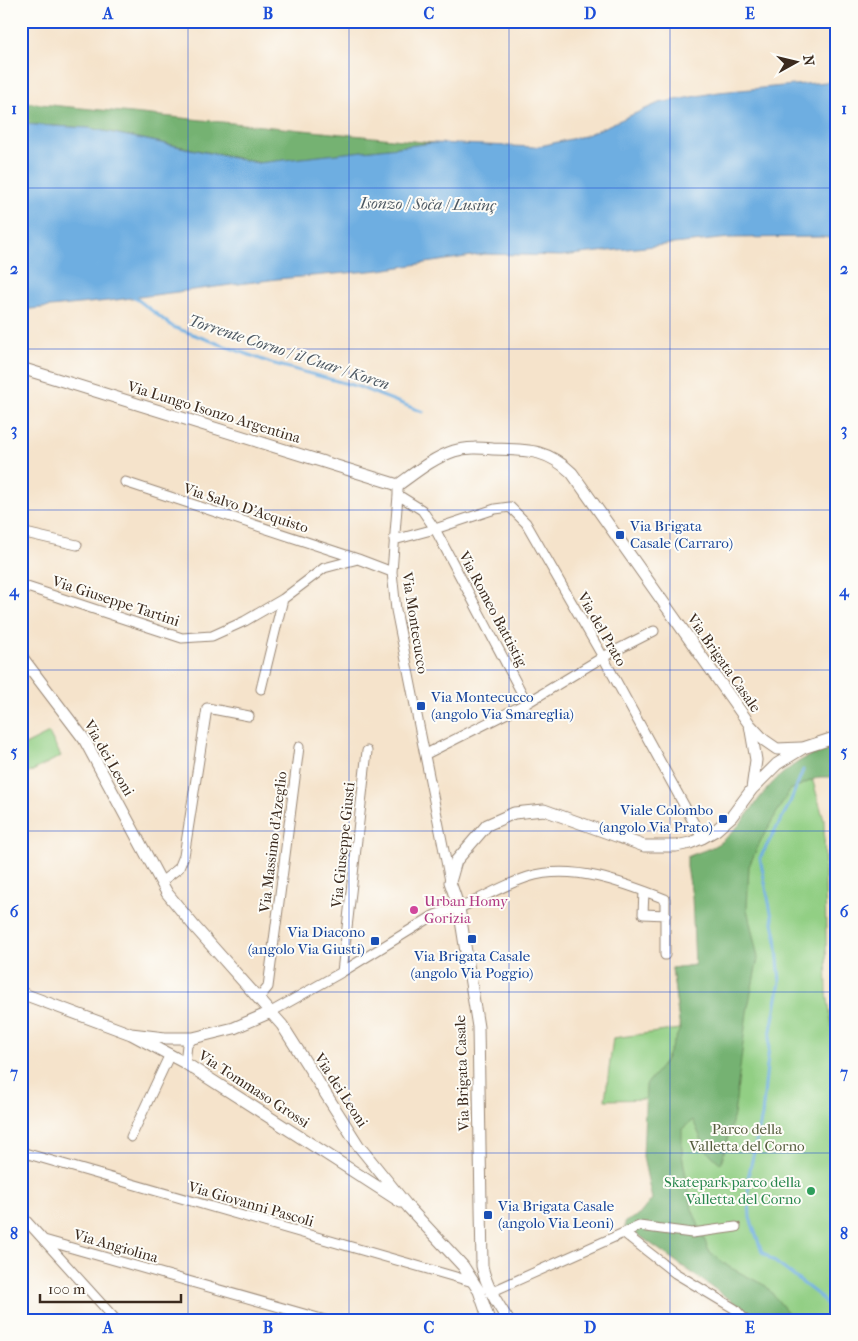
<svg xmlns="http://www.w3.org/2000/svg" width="858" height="1341" font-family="'IM FELL French Canon',serif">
  <rect width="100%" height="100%" fill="#fdfcf7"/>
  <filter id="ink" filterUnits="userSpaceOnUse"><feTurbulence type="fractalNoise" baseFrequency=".02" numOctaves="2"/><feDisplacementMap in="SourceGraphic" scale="10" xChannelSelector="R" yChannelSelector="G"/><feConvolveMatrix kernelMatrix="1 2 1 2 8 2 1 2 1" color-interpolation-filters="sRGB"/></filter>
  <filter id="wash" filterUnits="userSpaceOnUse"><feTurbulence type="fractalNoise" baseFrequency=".0096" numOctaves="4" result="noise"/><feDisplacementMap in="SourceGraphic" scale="20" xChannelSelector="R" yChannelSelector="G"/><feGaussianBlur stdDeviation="1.12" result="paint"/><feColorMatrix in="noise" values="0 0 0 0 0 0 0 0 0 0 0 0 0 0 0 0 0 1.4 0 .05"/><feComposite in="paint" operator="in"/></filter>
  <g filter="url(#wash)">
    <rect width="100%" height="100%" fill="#f5e3cb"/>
    <!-- green -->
    <path fill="#92cf84" stroke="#667c51" d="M49,733L61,756L23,776L21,772V747Z
      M808,764L824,820L827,993L837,1059V1320H751L746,1311L656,1233L657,1099L605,1100L613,1038L680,1029L672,968L695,965L740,831Z"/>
    <!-- forest -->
    <path fill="#75b272" stroke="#586e48" d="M21,102L433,143L261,163L89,128L21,124Z
      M837,745V777H819L790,790L761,840L749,866L747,909L758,958L747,1012L734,1115L721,1164L706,1150L693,1120L682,1129V1155L692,1209L709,1251L729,1267L766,1286L794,1320H751L746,1311L640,1236L625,1230V1222L639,1215L652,1199L643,1157L646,1085L664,1063L680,1029L672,968L695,965L692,896L687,867V857C698,852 712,849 722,841C739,828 749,812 762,795C782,770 806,754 837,745Z"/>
    <!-- water -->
    <path fill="#6eaee1" stroke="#546c80" d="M837,81V239L822,237L729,238L561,256L485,254L380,270L277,279L108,301L21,310V124L89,128L258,163L433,143L536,147L584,136L659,103L719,92Z"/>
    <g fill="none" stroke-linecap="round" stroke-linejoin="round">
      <!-- stream -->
      <path stroke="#6eaee1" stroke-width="3" d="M133,296L173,327L271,363L359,387L423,412
        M803,770L789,805L760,858L776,937L780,982L770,1036L762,1116L748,1178L750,1218L762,1252L817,1294L837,1317"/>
    </g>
  </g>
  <g filter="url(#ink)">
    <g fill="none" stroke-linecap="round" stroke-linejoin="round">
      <!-- street casing -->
      <g stroke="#988674" stroke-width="11">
        <path id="street" d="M125,482L358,559
          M398,485V495L392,572L396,610L450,881
          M398,495L422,510L435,529L527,703
          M21,532L77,545
          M394,540L435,529L495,509L510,507L526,523L603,657L702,838
          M21,585L182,638L212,636L245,621L283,599
          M261,689L283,599L324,568L358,559L392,572
          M426,754L527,703L603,657L654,631
          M161,882L179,868L184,856L207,708L249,716
          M644,891L643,914L666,915
          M342,972L367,751
          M259,998L268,987L299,747
          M271,1012L342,972L433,916C443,911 453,911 462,907C484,897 506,884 528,877C573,863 624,883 665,899V955
          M185,1063L187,1045L193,1038
          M131,1137L170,1054
          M21,1152L473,1282
          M21,1215L116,1320
          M624,1233L675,1273L735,1309L745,1320
          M44,1240L325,1320
          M491,1292L639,1226L692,1233L736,1227"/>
      </g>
      <!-- secondary casing -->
      <g stroke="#988674" stroke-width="13">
        <path id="secondary" d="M21,368L398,485C416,472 433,458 454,451C467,447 480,448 493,449C526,450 546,448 572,473L750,725L756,760L752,789L732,816L716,830L702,838L690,843L676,846H644L544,810L514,813L487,825L456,861L450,882L459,908L478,1027L482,1266C486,1286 497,1303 508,1320
          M21,656L84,739L167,893L194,926L282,1025L358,1145L409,1208L463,1266L479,1291L489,1320
          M750,725L764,740L777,749L801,748
          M752,789L777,764L803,748L837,737
          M21,993L131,1034L165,1038H193L234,1028L271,1012
          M131,1034L185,1063L401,1202"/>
      </g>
      <!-- street -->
      <use href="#street" stroke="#fff" stroke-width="9"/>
      <!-- secondary -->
      <use href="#secondary" stroke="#fff" stroke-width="11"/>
    </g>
  </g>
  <!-- grid -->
  <path fill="none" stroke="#1d4ed8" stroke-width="1" stroke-opacity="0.55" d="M188,21V1320M349,21V1320M509,21V1320M670,21V1320M21,188H837M21,349H837M21,510H837M21,670H837M21,831H837M21,992H837M21,1153H837"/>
  <!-- markers -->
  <g fill="#1a4fb4" stroke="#fdfcf7" stroke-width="2">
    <rect x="615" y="530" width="10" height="10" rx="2.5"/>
    <rect x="416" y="701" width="10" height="10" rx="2.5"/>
    <rect x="718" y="814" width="10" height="10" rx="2.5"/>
    <rect x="467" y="934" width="10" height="10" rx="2.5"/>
    <rect x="370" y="936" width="10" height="10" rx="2.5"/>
    <rect x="483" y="1210" width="10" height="10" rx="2.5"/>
  </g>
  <circle fill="#d1479c" stroke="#fdfcf7" stroke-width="2" cx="414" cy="910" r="5"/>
  <circle fill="#2e9e5b" stroke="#fdfcf7" stroke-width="2" cx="811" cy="1191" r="5"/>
  <g text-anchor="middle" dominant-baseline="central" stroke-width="4" stroke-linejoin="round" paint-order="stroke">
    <!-- street labels -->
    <g font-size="15" fill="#3b2a1e" stroke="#fdfcf7">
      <text transform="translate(214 412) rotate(17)">Via Lungo Isonzo Argentina</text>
      <text transform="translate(246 508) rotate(18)">Via Salvo D'Acquisto</text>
      <text transform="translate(116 601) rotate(18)">Via Giuseppe Tartini</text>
      <text transform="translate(493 609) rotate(62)">Via Romeo Battistig</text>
      <text transform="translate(415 623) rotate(81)">Via Montecucco</text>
      <text transform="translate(602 629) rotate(60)">Via del Prato</text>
      <text transform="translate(724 663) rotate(55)">Via Brigata Casale</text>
      <text transform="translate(109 758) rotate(60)">Via dei Leoni</text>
      <text transform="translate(273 842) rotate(-83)">Via Massimo d'Azeglio</text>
      <text transform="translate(343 845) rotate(-84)">Via Giuseppe Giusti</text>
      <text transform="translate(462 1073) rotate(-92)">Via Brigata Casale</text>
      <text transform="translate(254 1089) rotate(33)">Via Tommaso Grossi</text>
      <text transform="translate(341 1090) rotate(57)">Via dei Leoni</text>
      <text transform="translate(251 1204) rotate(16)">Via Giovanni Pascoli</text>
      <text transform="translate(116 1246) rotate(16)">Via Angiolina</text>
    </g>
    <!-- transit labels -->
    <g font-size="15" fill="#164399" stroke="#fdfcf7" text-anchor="start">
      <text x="630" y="526">Via Brigata<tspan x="630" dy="17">Casale (Carraro)</tspan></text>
      <text x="431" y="697">Via Montecucco<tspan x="431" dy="17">(angolo Via Smareglia)</tspan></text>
      <text x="713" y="810" text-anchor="end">Viale Colombo<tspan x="713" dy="17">(angolo Via Prato)</tspan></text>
      <text x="365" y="932" text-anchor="end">Via Diacono<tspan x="365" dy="17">(angolo Via Giusti)</tspan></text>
      <text x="472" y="956" text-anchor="middle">Via Brigata Casale<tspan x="472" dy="17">(angolo Via Poggio)</tspan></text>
      <text x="498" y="1206">Via Brigata Casale<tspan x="498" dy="17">(angolo Via Leoni)</tspan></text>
    </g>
    <!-- hotel labels -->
    <g font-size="15" fill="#b23c85" stroke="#fdfcf7" text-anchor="start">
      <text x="424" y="901">Urban Homy<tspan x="424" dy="17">Gorizia</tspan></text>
    </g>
    <!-- park labels -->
    <g font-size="15" fill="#555c3d" stroke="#fdfcf7">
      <text x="747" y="1129">Parco della<tspan x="747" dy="17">Valletta del Corno</tspan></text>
    </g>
    <!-- leisure labels -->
    <g font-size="15" fill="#27864d" stroke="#fdfcf7" text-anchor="end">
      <text x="801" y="1182">Skatepark parco della<tspan x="801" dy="17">Valletta del Corno</tspan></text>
    </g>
    <!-- water labels -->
    <g font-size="16" font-style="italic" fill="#4d5862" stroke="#fdfcf7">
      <text transform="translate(428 204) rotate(1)">Isonzo / Soča / Lusinç</text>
      <text transform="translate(289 352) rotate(18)">Torrente Corno / il Cuar / Koren</text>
    </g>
  </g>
  <!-- margin -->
  <rect width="858" height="1341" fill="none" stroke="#fdfcf7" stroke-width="55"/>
  <!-- north arrow -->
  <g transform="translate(796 62) rotate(82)" stroke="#fdfcf7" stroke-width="4" paint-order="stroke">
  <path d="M0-4L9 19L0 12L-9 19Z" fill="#3b2a1e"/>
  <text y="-8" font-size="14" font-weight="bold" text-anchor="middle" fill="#3b2a1e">N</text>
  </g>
  <!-- scale -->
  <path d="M40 1294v8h141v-8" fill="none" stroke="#3b2a1e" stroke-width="2.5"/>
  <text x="48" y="1294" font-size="15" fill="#3b2a1e" stroke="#fdfcf7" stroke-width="4" paint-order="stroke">100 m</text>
  <rect x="28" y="28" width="802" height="1286" fill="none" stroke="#1d4ed8" stroke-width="2"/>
  <g font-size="16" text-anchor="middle" font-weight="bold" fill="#1d4ed8">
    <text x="108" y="19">A</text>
    <text x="268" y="19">B</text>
    <text x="429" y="19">C</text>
    <text x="590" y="19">D</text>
    <text x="750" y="19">E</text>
    <text x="14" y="114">1</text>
    <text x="844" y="114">1</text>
    <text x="14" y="274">2</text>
    <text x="844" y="274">2</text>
    <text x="14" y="435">3</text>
    <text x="844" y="435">3</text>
    <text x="14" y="596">4</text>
    <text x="844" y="596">4</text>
    <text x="14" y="757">5</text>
    <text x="844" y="757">5</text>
    <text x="14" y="917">6</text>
    <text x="844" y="917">6</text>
    <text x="14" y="1078">7</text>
    <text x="844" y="1078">7</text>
    <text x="14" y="1239">8</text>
    <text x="844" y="1239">8</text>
    <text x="108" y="1333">A</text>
    <text x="268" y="1333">B</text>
    <text x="429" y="1333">C</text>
    <text x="590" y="1333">D</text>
    <text x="750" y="1333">E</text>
  </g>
</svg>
